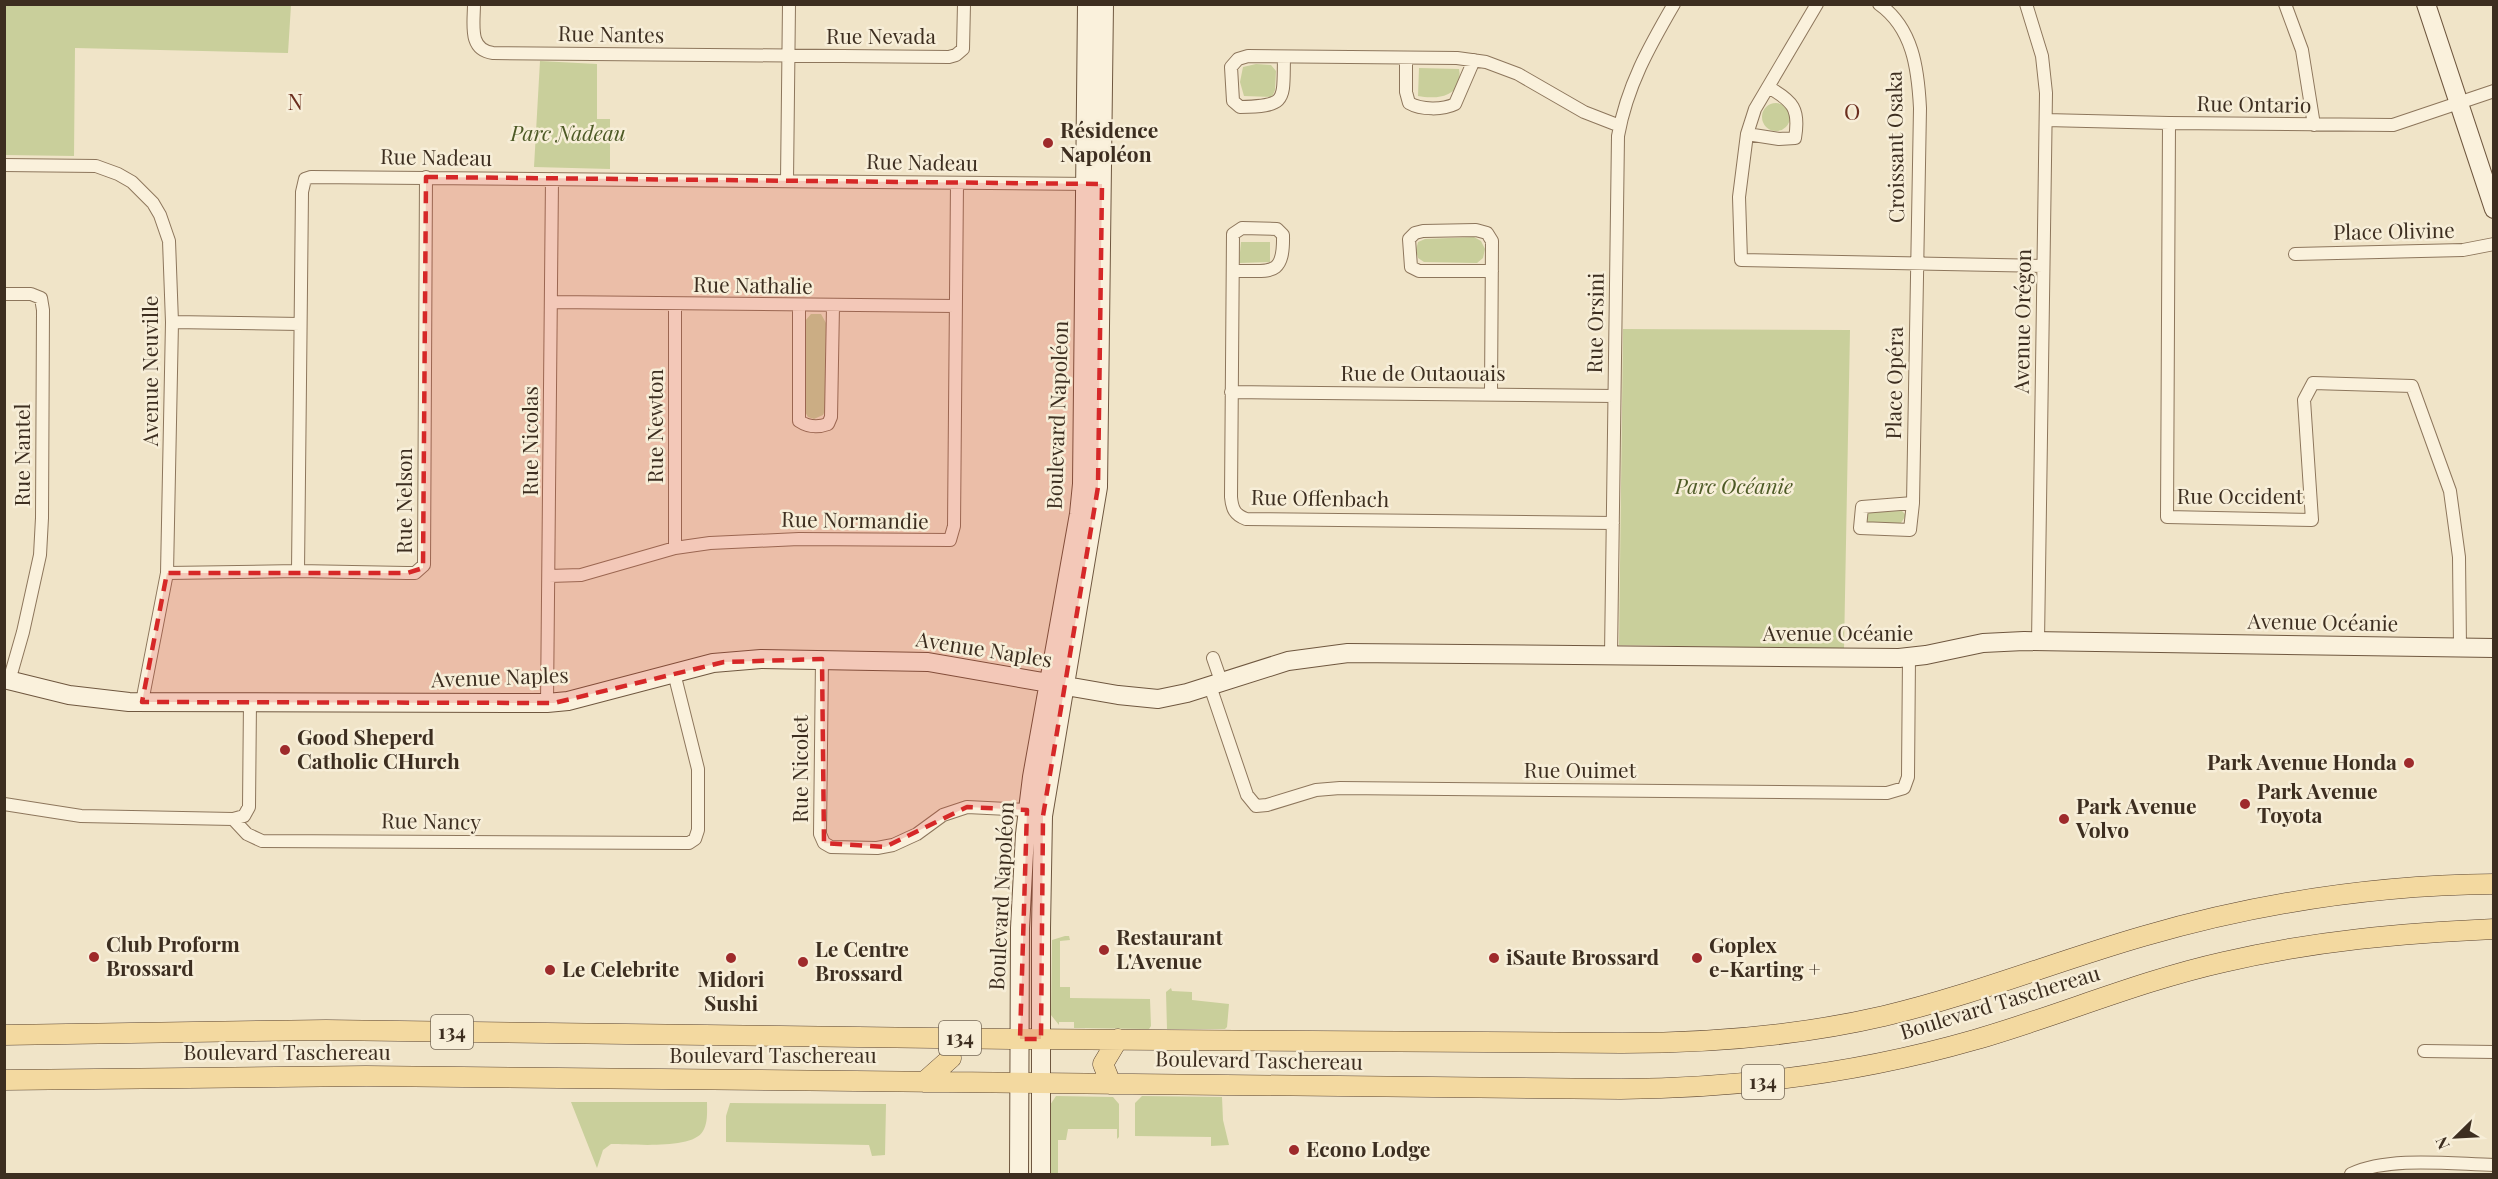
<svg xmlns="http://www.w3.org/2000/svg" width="2498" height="1179" font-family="'Playfair Display',serif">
	<rect width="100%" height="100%" fill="#f0e4c8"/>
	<!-- green -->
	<path fill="#c9cf9b" d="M4,5H291L288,53L75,48L74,156L5,155Z
		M540,61L597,64V119H610V169L534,167Z
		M1256,64L1271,65L1276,71L1275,90L1272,97L1244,96L1240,82L1243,67Z
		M1419,68L1459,69C1464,96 1438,100 1418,96Z
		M1762 117a14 14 0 1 1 28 0a14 14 0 1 1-28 0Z
		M1474,237L1481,241L1485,249L1483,258L1477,263L1424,262L1418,258L1416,250L1418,242L1425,239Z
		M1241,242H1270V262L1239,263Z
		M811,314H821L826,323L825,411L823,415L814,419L808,417L804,410L805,321Z
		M1623,329L1850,330L1844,649L1619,645Z
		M1902,511L1906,515L1901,523H1869L1865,518L1868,512Z
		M1065,936H1069L1070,940L1060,941V987H1070V998L1150,999L1151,1026L1149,1029L1074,1028V1022H1059V1025L1051,1015L1052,940Z
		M1171,988L1172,991L1192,992V1000L1229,1004L1227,1027L1225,1029H1167L1166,992Z
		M1056,1096L1113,1097L1119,1104V1137L1117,1139V1129H1068L1066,1140H1058V1174H1048L1050,1105Z
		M1142,1096L1222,1097L1223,1120L1229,1145L1211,1146V1137L1135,1136V1103Z
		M571,1102H707C707,1111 708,1123 703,1131C693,1150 631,1144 611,1144L603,1150L597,1168Z
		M730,1103L886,1104L885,1155L872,1156L869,1145L726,1142V1116Z"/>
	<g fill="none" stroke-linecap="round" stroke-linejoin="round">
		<!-- street casing -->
		<g stroke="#8d765c" stroke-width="14">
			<path id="street" d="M474,4C474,24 468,50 493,53L949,57L956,55L963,49L964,4
				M1817,4L1755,109L1747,134L1739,197L1741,260L2043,266
				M1879,4C1913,28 1918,69 1920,108L1913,503L1910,530L1860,528L1862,507L1913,503
				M2026,4L2042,56L2046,93L2038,642
				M2285,4L2302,50L2314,125
				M1284,57C1283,101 1288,106 1240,107L1233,101L1231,67L1238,59L1248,56L1457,58L1486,62L1518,74L1584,112L1620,126
				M1406,58V92L1409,103C1421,110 1443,110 1455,104L1474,60
				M2046,120L2169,123L2393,125L2494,91
				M2169,123L2167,517L2312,520L2304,400L2313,383L2412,386L2450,491L2459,557L2460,647
				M1747,134L1779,139L1795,138C1800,109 1793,101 1768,87
				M4,165L96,166L118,174L132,182L153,203L160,215L169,241L172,322L167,573L142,702
				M787,180L789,4
				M2295,254L2463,250L2494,244
				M1233,271C1269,270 1284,279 1283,235L1277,229L1242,228L1233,234L1231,497C1232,509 1235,515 1246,519L1613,523
				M4,294H31L41,298L43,310L42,518L40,555L23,632L9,681
				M551,302L955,306
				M799,306V421C808,427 817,428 828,424L831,417L833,306
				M172,322L300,324
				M1231,392L1614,396
				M1491,393L1492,241L1487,233L1476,230L1423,231L1415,233L1409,239L1411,267L1419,271H1492
				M675,548V304
				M298,571L302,192L305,179L311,177L1090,184
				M167,573L298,571L407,573H415L424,565L426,177
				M549,576L581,575L675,548L710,543L799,539L950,540L954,526L957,183
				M1611,655L1618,136C1627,86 1649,47 1674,4
				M1213,658L1221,681
				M822,659L820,834L824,843L831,847L877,848L893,845L917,834L943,815L967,807L1027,810
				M1210,686L1247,795L1256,806L1267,805L1316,790L1340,788L1887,793L1904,788L1908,777L1909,657
				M547,703L552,179
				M4,804L81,816L233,819L247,834L262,841L689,843L695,839L698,830V769L674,673
				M233,819L244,816L249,807L250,701
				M2424,1051L2494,1052
				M2351,1174C2389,1156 2451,1164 2494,1165"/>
		</g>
		<!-- secondary casing -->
		<g stroke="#6f573f" stroke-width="20">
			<path id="secondary" d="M2426,4L2494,209
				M4,679L69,695L129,702L547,703L568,701L713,663L761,659L928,662L1118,695L1158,699L1187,693L1288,661L1348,653L1899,658L1926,655L1983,643L2024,641L2494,648
				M1019,1174L1020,928L1025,834L1032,777L1079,514L1082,484L1087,4
				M1041,1174V928L1043,816L1098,487L1104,4"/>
		</g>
		<!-- primary casing -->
		<g stroke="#5b4430" stroke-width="21">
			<path id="primary" d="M4,1035L326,1030L1011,1039L1622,1043C1710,1043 1798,1036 1884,1016C1973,995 2057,961 2144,936C2258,903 2375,885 2494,884
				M4,1080L366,1076L1621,1089C1741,1088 1859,1073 1974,1040C2058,1016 2139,981 2224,962C2313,941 2403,933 2494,929
				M924,1082L951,1058L947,1037
				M1111,1084L1103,1064L1118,1039"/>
		</g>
		<!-- street -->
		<use href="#street" stroke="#faf1dc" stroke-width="12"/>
		<!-- secondary -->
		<use href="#secondary" stroke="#faf1dc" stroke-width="18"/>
		<!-- primary -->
		<use href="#primary" stroke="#f3d9a0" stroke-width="20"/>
	</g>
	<!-- marked area -->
	<path fill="#d62828" fill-opacity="0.2" stroke="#d62828" stroke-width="4.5" stroke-dasharray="12 8" stroke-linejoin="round" d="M426,177L1102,184L1098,487L1043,816L1041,1039H1020L1027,810L967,807L885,847L824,843L822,659L724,662L554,703L142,702L167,573H407L423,568Z"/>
	<!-- markers -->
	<g fill="#9e2a2b" stroke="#f7eed8" stroke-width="2">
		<circle cx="1048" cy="143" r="6"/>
		<circle cx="285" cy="750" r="6"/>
		<circle cx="2409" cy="763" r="6"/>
		<circle cx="2245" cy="804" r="6"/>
		<circle cx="2064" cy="819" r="6"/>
		<circle cx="1104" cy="950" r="6"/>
		<circle cx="94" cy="957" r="6"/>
		<circle cx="731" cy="958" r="6"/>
		<circle cx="1494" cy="958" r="6"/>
		<circle cx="1697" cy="958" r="6"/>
		<circle cx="803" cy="962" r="6"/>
		<circle cx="550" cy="970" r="6"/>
		<circle cx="1294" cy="1150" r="6"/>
	</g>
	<g text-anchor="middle" stroke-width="5" stroke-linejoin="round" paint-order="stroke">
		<!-- shield labels -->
		<g fill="#f7eed8" stroke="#756857" stroke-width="1.5">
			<rect x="431" y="1015" width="42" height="34" rx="4.5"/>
			<rect x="939" y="1021" width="42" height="34" rx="4.5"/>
			<rect x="1742" y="1065" width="42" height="34" rx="4.5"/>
		</g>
		<g font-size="20" font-weight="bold" fill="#3d2e20">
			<text x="452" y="1039">134</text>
			<text x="960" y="1045">134</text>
			<text x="1763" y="1089">134</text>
		</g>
		<!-- street labels -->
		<g font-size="21" fill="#3d2e20" stroke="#f7eed8">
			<text transform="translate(611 35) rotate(1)" y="7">Rue Nantes</text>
			<text x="881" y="44">Rue Nevada</text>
			<text transform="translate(2254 105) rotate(1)" y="7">Rue Ontario</text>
			<text transform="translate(1896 147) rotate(-91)" y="7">Croissant Osaka</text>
			<text transform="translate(436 158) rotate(1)" y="7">Rue Nadeau</text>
			<text transform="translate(922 163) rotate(1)" y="7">Rue Nadeau</text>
			<text transform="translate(2394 232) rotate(-1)" y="7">Place Olivine</text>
			<text transform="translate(753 286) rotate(1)" y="7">Rue Nathalie</text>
			<text transform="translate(2023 321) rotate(-89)" y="7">Avenue Orégon</text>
			<text transform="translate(1596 323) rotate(-89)" y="7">Rue Orsini</text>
			<text transform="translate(151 371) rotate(-90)" y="7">Avenue Neuville</text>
			<text x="1423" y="381">Rue de Outaouais</text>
			<text transform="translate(1895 383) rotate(-89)" y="7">Place Opéra</text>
			<text transform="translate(1058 415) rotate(-88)" y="7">Boulevard Napoléon</text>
			<text transform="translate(656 426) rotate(-90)" y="7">Rue Newton</text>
			<text transform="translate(531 441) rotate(-90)" y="7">Rue Nicolas</text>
			<text transform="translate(23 455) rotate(-90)" y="7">Rue Nantel</text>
			<text x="2240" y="504">Rue Occident</text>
			<text transform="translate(1320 499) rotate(1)" y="7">Rue Offenbach</text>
			<text transform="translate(405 501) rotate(-90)" y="7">Rue Nelson</text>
			<text transform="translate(855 521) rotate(1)" y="7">Rue Normandie</text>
			<text transform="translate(2323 623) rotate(1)" y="7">Avenue Océanie</text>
			<text x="1838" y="641">Avenue Océanie</text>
			<text transform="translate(984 650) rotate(9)" y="7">Avenue Naples</text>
			<text transform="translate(500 678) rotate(-2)" y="7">Avenue Naples</text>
			<text transform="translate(801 769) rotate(-90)" y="7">Rue Nicolet</text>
			<text x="1580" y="778">Rue Ouimet</text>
			<text transform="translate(431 822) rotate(1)" y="7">Rue Nancy</text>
			<text transform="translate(1002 896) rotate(-87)" y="7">Boulevard Napoléon</text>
			<text transform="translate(2000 1003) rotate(-17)" y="7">Boulevard Taschereau</text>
			<text x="287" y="1060">Boulevard Taschereau</text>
			<text x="773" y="1063">Boulevard Taschereau</text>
			<text transform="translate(1259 1061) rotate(1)" y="7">Boulevard Taschereau</text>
		</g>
		<!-- poi labels -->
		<g font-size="21" font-weight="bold" fill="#3d2e20" stroke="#f7eed8" text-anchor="start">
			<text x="1060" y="138">Résidence<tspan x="1060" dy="24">Napoléon</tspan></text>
			<text x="297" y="745">Good Sheperd<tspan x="297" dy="24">Catholic CHurch</tspan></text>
			<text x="2397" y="770" text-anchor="end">Park Avenue Honda</text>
			<text x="2257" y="799">Park Avenue<tspan x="2257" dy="24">Toyota</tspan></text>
			<text x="2076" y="814">Park Avenue<tspan x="2076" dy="24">Volvo</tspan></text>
			<text x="1116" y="945">Restaurant<tspan x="1116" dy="24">L'Avenue</tspan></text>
			<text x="106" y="952">Club Proform<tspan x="106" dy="24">Brossard</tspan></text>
			<text x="1709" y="953">Goplex<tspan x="1709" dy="24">e-Karting +</tspan></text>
			<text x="815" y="957">Le Centre<tspan x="815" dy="24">Brossard</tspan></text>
			<text x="1506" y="965">iSaute Brossard</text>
			<text x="562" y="977">Le Celebrite</text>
			<text x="731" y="987" text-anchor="middle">Midori<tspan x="731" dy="24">Sushi</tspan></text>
			<text x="1306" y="1157">Econo Lodge</text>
		</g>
		<!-- park labels -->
		<g font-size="21" font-style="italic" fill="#4d5a26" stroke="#f7eed8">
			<text x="568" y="141">Parc Nadeau</text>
			<text x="1734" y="494">Parc Océanie</text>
		</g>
		<!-- neighbourhood labels -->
		<g font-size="22" letter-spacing="1.5" fill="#6b2e1e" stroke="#f7eed8">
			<text x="296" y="110">N</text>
			<text x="1853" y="120">O</text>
		</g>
	</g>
	<!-- border -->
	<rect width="2498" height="1179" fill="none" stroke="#3d2e20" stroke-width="12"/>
	<!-- north arrow -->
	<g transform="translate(2456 1137) rotate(246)" stroke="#f7eed8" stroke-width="4.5" paint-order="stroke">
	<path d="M0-4.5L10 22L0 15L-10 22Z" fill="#3d2e20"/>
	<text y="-9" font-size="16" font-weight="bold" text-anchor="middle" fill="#3d2e20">N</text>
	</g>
</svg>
